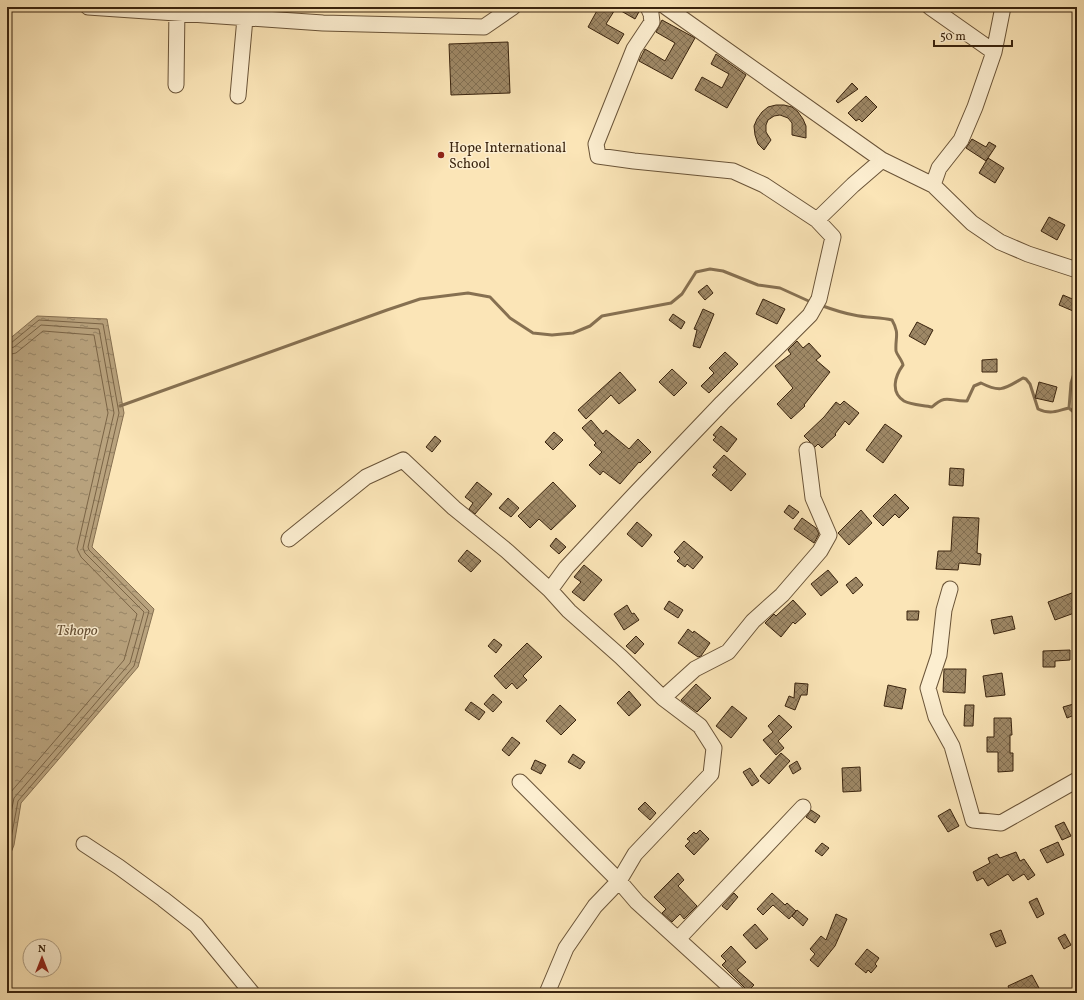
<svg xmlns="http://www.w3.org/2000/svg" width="1084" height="1000" font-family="Vollkorn,serif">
	<defs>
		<pattern id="water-ripples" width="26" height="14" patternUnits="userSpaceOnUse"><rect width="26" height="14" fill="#b9a37e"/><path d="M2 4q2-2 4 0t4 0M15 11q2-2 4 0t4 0" fill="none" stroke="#978566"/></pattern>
		<pattern id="building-cross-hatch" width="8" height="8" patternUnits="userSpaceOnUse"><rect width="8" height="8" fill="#9e8866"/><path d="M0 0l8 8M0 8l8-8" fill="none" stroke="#826f52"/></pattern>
	</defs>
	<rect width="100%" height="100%" fill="#fbe5b7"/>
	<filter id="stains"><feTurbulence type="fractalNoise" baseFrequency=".005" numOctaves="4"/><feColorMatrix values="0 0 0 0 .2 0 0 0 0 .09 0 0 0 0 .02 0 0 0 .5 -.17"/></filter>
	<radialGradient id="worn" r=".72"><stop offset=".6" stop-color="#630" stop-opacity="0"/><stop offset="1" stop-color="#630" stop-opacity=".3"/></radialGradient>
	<!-- water -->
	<path fill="url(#water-ripples)" stroke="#867051" d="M37,316L107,319L124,413L92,547L154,609L138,667L21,803L14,845L7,863V341Z"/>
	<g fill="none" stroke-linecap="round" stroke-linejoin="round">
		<!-- shore -->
		<path stroke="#7a6446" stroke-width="1" d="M7,344L11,343L39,320L103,324L119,413L88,547L89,550L149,611L134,666L18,801L10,844L7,852
			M7,349L14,347L41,325L99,329L114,413L83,548L85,553L144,612L130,663L14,798L7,833
			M7,355L16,353L43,331L94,335L108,413L77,549L81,557L137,614L124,660L10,793L7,799"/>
		<!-- stream -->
		<path stroke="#867051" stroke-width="3" d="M820,305C831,309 842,313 854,315C867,318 880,317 892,320C900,334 895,337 896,351C897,355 902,360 903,365C895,376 890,392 904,401C911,405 923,405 932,407C947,393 950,402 967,401L974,386L981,383C1001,393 1004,389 1023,378L1026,379L1030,384L1038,409C1051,415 1056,411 1069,408L1077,415
			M120,406L387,310L420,299L468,293L490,297L510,318L533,333L552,335L573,333L590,326L602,316L671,303L682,294L696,272L710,269L723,271L758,285L780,288L813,303
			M1069,408L1071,383L1077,364"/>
	</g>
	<!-- building -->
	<path fill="url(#building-cross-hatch)" stroke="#3a240e" d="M599,7H639L640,10L635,19L616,8L606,24L624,34L618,44L588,27Z
		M662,20L695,38L672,79L639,61L645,49L665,61L675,43L656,32Z
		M508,42L510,93L451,95L449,44Z
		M716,54L746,75L727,108L695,90L702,77L722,88L729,74L711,64Z
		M852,83L858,89L838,103L836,101Z
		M866,96L877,107L862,122L859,119L856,121L848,113Z
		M776,105H784L792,107L798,112L803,119L806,126V138L792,135V123L788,118L780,115L774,116L768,120L766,125V132L771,140L764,150L758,144L755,135L754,126L757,119L762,112L768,107Z
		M972,139L986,147L989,142L996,146L986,161L966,148Z
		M988,158L1004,168L995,183L979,173Z
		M1049,217L1065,225L1057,240L1041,231Z
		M707,285L713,293L705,300L698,292Z
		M1063,295L1077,301L1073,311L1059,305Z
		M763,299L785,309L777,324L756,314Z
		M703,309L714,314L700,348L693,346L697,330L694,329Z
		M673,314L685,322L681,329L669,320Z
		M917,322L933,330L925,345L909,336Z
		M797,341L803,348L809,343L821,356L816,360L830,372L804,405L805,406L791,419L777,404L793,388L775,366L791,354L788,350Z
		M725,352L738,364L709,393L701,386L714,373L709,368Z
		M997,359V372H982V360Z
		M672,369L687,383L674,396L659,382Z
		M620,372L636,390L619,404L611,395L586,419L578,410Z
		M1039,382L1057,387L1053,402L1035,398Z
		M844,401L859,413L849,425L845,421L835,434L836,435L822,448L818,444L815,447L804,436L824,417L836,402L840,405Z
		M591,420L603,434L606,430L629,449L638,439L651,452L640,463L639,462L620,484L603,471L600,475L589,465L602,452L594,445L596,443L582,428Z
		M885,424L902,436L883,463L866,450Z
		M721,426L737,439L727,452L713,440L716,437L713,435Z
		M554,432L563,440L553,450L545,442Z
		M435,436L441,441L432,452L426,447Z
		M724,455L746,474L731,491L712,475L717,470L713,467Z
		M950,468L964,469L963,486L949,485Z
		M477,482L492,494L475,514L469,509L473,503L465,497Z
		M553,482L576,506L551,530L539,519L530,528L518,516Z
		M895,494L909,508L899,518L895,514L883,526L873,516Z
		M508,498L519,508L511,517L499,508Z
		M789,505L799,512L793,519L784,512Z
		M861,510L872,523L849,545L838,533Z
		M953,517L979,518L977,553L981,554L980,565L959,563L958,570L936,569L938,551H951Z
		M802,518L816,528L819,534L814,543L794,529Z
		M637,522L652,535L642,547L627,534Z
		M556,538L566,547L559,554L550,546Z
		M684,541L703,557L693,569L687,564L685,567L677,561L680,558L674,552Z
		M467,550L481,561L471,572L458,561Z
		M584,565L602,580L584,601L572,592L581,582L574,577Z
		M828,570L838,582L821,596L811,584Z
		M856,577L863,585L853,594L846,585Z
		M1077,591V612L1055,620L1048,602Z
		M793,600L806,614L795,624L793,622L781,637L765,623L774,614L776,616Z
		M669,601L683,610L678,618L664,609Z
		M627,605L632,614L634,613L639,620L624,630L614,614Z
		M907,611H919L918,620H907Z
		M1012,616L1015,629L994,634L991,620Z
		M688,629L693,633L694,631L710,643L701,656L698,657L678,643Z
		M636,636L644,644L635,654L626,646Z
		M494,639L502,645L496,653L488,646Z
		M527,643L542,657L523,676L527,680L517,689L512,683L506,689L494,676Z
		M1070,650V660L1055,661V667H1043V651Z
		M944,669H966L965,693L943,692Z
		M1002,673L1005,695L986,697L983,676Z
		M795,683L808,684L807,695H801L795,710L785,706L789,696L794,698Z
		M696,684L711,698L697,712L681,700Z
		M888,685L906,689L902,709L884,706Z
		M629,691L641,705L629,716L617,703Z
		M493,694L502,702L493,712L484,704Z
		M471,702L485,712L479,720L465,710Z
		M1077,703V714L1067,718L1063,707Z
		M560,705L576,720L561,735L546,721Z
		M965,705H974L973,726H964Z
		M732,706L747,718L731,738L716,726Z
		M779,715L792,727L778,741L784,748L776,755L763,740L773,732L768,726Z
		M994,718H1011L1012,735H1010V753H1013V771L998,772V752H987V737H994Z
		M512,737L520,743L509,756L502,750Z
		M781,753L790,761L769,784L760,776Z
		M573,754L585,762L580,769L568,762Z
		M535,760L546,765L541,774L531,769Z
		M797,761L801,769L793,774L789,766Z
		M860,767L861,791L843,792L842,768Z
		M750,768L759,781L752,786L743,772Z
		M645,802L656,813L650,820L638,809Z
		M950,809L959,826L948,832L938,816Z
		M811,810L820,816L815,823L806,817Z
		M1064,822L1071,836L1062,840L1055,826Z
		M700,830L709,839L694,855L685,846L690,841L687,839L694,832L696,834Z
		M1058,842L1064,855L1047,863L1040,850Z
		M822,843L829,848L822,856L815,851Z
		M1016,852L1020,861L1024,859L1035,875L1028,880L1024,874L1013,881L1008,874L988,886L983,878L977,881L973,872L990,863L988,858L997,854L1000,858Z
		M678,873L684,880L678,886L697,906L684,919L680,914L672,922L662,913L666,909L654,897Z
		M734,893L738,897L727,910L722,906Z
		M772,893L785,905L787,903L796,911L789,919L773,905L763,915L757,909Z
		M1037,898L1044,914L1037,918L1029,902Z
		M797,910L808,919L803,926L792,916Z
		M836,914L847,919L835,946L818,967L810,960L815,954L810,949L821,936L826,940Z
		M755,924L768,939L756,949L743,935Z
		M1001,930L1006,943L996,947L990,934Z
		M1065,934L1071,945L1064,949L1058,938Z
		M731,946L746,962L737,970L754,985L748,991L722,965L726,961L721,956Z
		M867,949L879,958L875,964L877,966L871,973L868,970L866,973L855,964Z
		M1032,975L1039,988L1027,993H1011L1008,986Z"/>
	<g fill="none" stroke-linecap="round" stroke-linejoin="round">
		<!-- minor casing -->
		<g stroke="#6a5438" stroke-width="17">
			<path id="minor" d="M88,7L323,23L484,27L513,7
				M648,7L651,14L652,22L634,49L596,144L598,156L634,161L733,171L764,185L817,220
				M666,7L882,160
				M930,7L994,52
				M176,85L177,7
				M238,96L246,7
				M933,185L939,168L961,140L975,107L994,52L1003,7
				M289,539L366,477L403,460L454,508L507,551L550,590L569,611L621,657L663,698L700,726L714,748L711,774L635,854L619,881L637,902L737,993
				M950,589L944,610L939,655L928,688L936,717L952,746L973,820L1001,823L1077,780
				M550,590L566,568L634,495L722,403L810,315L819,299L833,237L817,220L853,185L882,160L933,185L972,223L1000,242L1028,254L1077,270
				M663,698L695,669L728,652L753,621L782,595L820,551L829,535L813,498L807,450
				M520,782L619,881L595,906L566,948L547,993
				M84,844L119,867L163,899L196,925L252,993
				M678,939L803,807"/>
		</g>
		<!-- minor -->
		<use href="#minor" stroke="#fceed0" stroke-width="15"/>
	</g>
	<!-- markers -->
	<circle fill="#8f2418" stroke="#fceed0" stroke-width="1.5" cx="441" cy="155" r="4"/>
	<g text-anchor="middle" stroke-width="3" stroke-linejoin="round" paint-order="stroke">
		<!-- poi labels -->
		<g font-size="14" fill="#3a240e" stroke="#fceed0" text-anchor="start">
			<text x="449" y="152">Hope International<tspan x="449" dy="16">School</tspan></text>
		</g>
		<!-- water labels -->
		<g font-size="15" font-style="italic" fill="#665035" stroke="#fceed0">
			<text x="77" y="635">Tshopo</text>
		</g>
	</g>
	<!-- margin -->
	<rect width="1084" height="1000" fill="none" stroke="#fbe5b7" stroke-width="24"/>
	<rect x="8" y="8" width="1068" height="984" fill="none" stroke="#3a240e" stroke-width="2"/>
	<rect x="12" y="12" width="1060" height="976" fill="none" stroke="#3a240e"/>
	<!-- north arrow -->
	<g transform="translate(42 958)"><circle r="19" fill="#fceed0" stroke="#ae9d82"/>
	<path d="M0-3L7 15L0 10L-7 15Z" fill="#8f2418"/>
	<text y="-6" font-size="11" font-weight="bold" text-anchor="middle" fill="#3a240e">N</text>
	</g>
	<!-- scale -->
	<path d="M934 40v6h78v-6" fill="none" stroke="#3a240e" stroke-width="2"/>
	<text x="940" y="40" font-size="12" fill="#3a240e" stroke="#fceed0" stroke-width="3" paint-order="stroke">50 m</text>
	<rect width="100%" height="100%" filter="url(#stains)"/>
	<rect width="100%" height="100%" fill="url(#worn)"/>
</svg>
